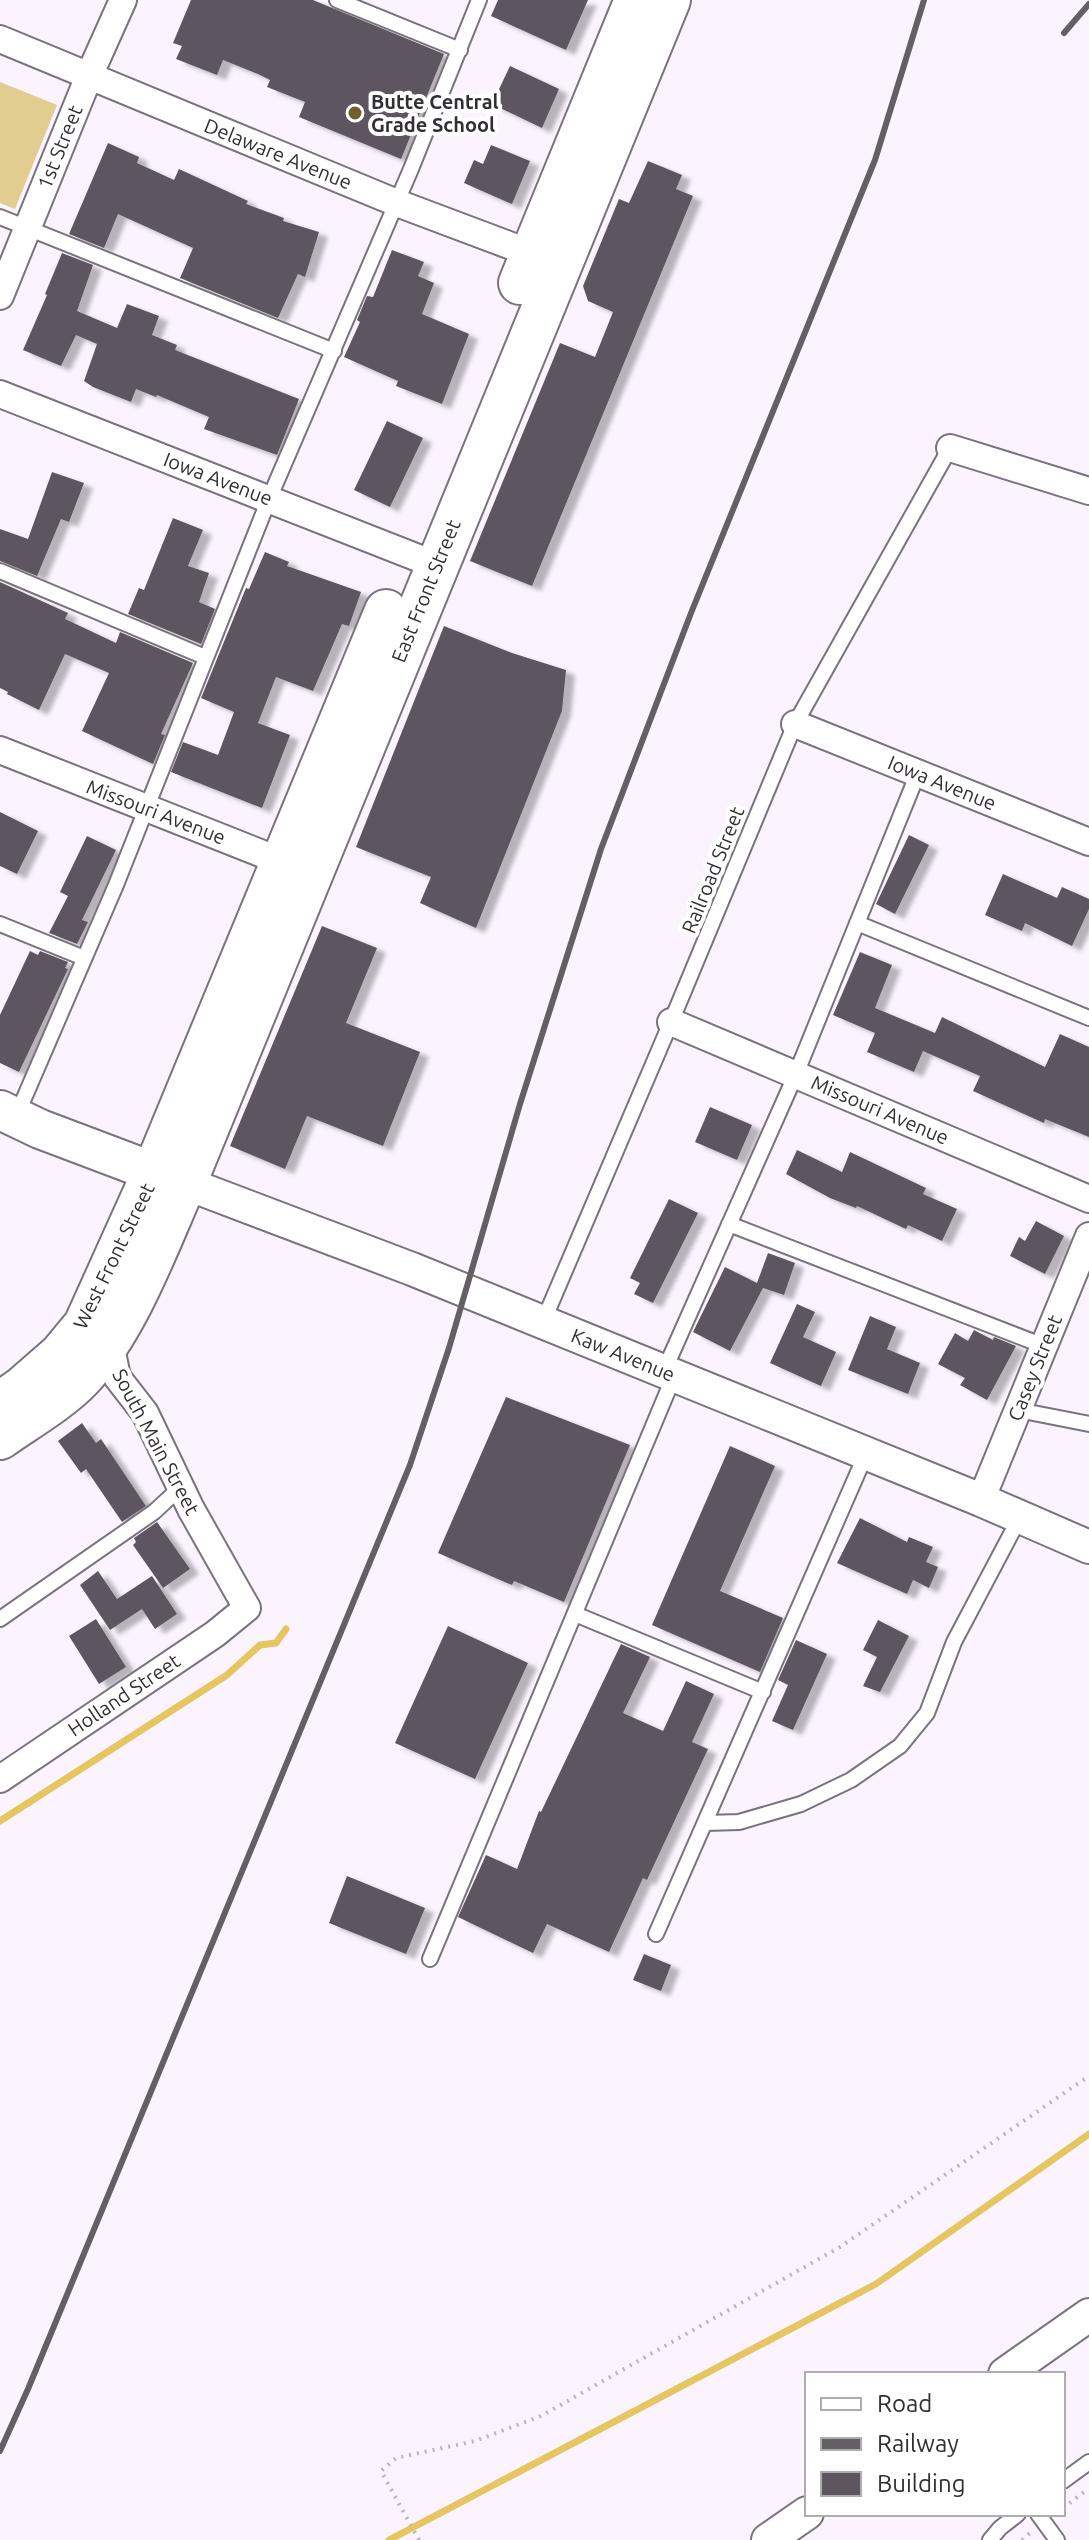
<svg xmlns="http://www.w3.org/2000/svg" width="1089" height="2540" font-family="Ubuntu,sans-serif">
	<defs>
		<filter id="shadow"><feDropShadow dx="9" dy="5" stdDeviation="2" flood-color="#0004"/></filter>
	</defs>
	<rect width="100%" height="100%" fill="#fbf4ff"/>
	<!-- green -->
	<path fill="#e1cd8f" d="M0,82L57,105L15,209L0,203Z"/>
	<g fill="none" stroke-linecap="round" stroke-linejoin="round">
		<!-- stream -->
		<path stroke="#e5c661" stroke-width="7" d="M0,1821L227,1675L260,1645L276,1643L286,1629
			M389,2540L876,2284L1089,2134"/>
	</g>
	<!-- building -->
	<path fill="#5d5661" filter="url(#shadow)" d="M191,0H313L444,54L401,159L299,117L305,102L267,87L270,80L258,74L223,60L217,75L176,59L182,46L173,43Z
		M498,0H588L566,50L491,16Z
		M510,66L559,89L542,128L492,104Z
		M108,143L139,157L137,163L174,180L179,169L248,201L246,204L284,218L283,221L319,232L305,277L298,274L278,318L180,278L193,248L118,214L104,248L69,234Z
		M491,145L530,161L512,204L464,183L474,160L483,164Z
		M648,161L682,175L676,189L693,196L532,586L470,561L560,343L595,357L613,312L588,301L583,286L619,199L629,203Z
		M392,250L424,262L418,276L434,283L422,314L469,334L442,404L396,386L398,381L344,357L360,322L357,320L367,296L373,297Z
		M62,253L93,265L77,311L117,328L127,304L159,316L152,335L177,345L175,350L299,399L277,455L204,429L209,417L157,395L156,397L136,389L131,402L93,387L84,381L97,344L76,335L61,366L23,350L47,295L45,294Z
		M387,421L423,438L390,507L354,490Z
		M52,472L84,483L69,522L61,519L37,576L0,561V529L28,539Z
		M173,518L203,530L188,566L209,573L199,602L215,609L201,644L128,614L139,588L144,590Z
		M265,552L289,562L287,566L361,592L349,626L342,624L313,691L276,677L258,723L290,735L262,808L171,772L183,742L218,755L234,712L201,698L246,588L249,589Z
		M0,582L68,613L65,619L116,643L120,632L193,663L161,734L165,735L153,764L82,731L109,673L65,654L39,710L7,694L8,692L0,688Z
		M444,626L512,653L566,670L562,711L476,928L420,903L431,877L356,847Z
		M0,812L38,831L17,874L0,866Z
		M909,835L929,845L895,914L876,904Z
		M87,836L116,850L82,920L88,922L77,944L49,933L68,896L60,892Z
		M1003,874L1057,898L1062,887L1089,899V909L1072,946L1025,923L1022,931L985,915Z
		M322,926L377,948L346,1023L420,1052L383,1146L307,1116L285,1169L230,1146Z
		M30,951L38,955L40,951L68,962L65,968L68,969L19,1072L0,1063V1015Z
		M860,952L892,965L875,1008L935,1033L942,1017L1045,1067L1060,1034L1089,1047V1137L1045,1119L1044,1123L973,1091L980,1076L923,1051L914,1072L867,1052L875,1033L833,1015Z
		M710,1107L752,1125L737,1160L695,1142Z
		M797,1150L842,1172L850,1152L926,1188L923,1194L957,1209L942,1241L908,1225L906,1229L857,1206L856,1208L830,1198L786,1174Z
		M669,1199L698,1213L653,1303L634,1294L640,1283L630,1278Z
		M1036,1221L1064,1236L1045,1274L1010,1256L1019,1237L1025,1241Z
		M768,1253L795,1263L784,1295L763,1288L730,1351L693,1332L725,1267L757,1283Z
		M797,1304L815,1312L803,1337L836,1352L821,1386L770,1363Z
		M870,1316L896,1327L887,1349L920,1363L908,1394L848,1370Z
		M974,1330L993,1340L994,1337L1016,1346L987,1400L960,1385L965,1378L938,1364L955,1333L968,1341Z
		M506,1397L630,1445L564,1602L514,1581L512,1585L438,1553Z
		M82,1423L96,1443L101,1439L146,1506L122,1522L86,1469L81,1473L58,1441Z
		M730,1446L775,1466L720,1591L783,1618L760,1672L652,1625Z
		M860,1518L907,1542L909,1537L933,1547L926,1562L938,1567L929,1588L913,1580L907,1594L837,1563Z
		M157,1522L190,1569L163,1588L133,1545L136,1542L134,1538Z
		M98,1571L117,1599L152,1576L177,1614L155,1629L142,1609L110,1630L80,1585Z
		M96,1619L126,1667L99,1684L69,1636Z
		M878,1620L909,1636L880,1692L863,1686L877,1657L863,1650Z
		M448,1626L528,1663L475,1779L395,1743Z
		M796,1640L827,1654L793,1730L772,1721L788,1685L778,1680Z
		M621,1644L650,1657L623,1713L663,1731L686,1681L714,1694L692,1742L708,1749L647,1880L643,1878L609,1952L547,1924L533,1953L458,1917L486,1855L517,1869L539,1811L541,1812Z
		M347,1876L425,1908L406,1954L329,1923Z
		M644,1954L671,1965L661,1991L633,1980Z"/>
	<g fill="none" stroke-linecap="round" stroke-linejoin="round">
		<!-- service casing -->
		<g stroke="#7a727e" stroke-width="18">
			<path id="service" d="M337,0L460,50
				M0,217L334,351
				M0,571L205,657
				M857,923L1089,1018
				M0,924L84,958
				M16,1117L116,885L269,499L411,169L479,0
				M729,1224L1044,1346
				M543,1322L671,1022L795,724L950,448
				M664,1371L796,1074L918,773
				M1018,1410L1089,1424
				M575,1614L763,1692
				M0,1619L154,1512L181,1487
				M706,1823L739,1822L801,1804L851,1780L900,1746L927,1713L954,1642L1020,1517
				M656,1934L866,1454
				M430,1959L674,1376
				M1063,2481L1089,2462
				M1038,2514L1057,2540
				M990,2540L1000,2528L1018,2514"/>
		</g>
		<!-- minor casing -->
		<g stroke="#7a727e" stroke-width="30">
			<path id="minor" d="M0,39L397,203L546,259
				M0,296L89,76L123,0
				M0,394L436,565
				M950,448L1089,491
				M795,724L1089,842
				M0,750L293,866
				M671,1022L1089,1199
				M981,1500L1089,1236
				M0,1779L215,1634L247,1608L191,1509L145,1413L117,1377L110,1342L104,1338"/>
		</g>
		<!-- tertiary casing -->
		<g stroke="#7a727e" stroke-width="36">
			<path id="tertiary" d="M185,1183L412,1269L981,1500L1089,1547
				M1005,2374L1089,2315
				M768,2540L807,2513"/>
		</g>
		<!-- secondary casing -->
		<g stroke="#7a727e" stroke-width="42">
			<path id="secondary" d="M0,1110L40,1129L183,1183"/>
		</g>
		<!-- primary casing -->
		<g stroke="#7a727e" stroke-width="46">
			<path id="primary" d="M520,283L636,0
				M0,1404L22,1388L61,1354L85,1325L154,1172L386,611
				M0,1438C24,1421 60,1400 80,1379C127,1330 157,1246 185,1183L669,0"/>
		</g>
		<!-- path -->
		<path stroke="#b8b3bc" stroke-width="4" stroke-dasharray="2 6" stroke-linecap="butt" d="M1063,2508L1084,2492
			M419,2540L381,2471L396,2458L475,2441L541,2416L840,2247L1089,2076
			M1022,2540L1031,2532"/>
		<!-- service -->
		<use href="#service" stroke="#fff" stroke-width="14"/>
		<!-- minor -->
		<use href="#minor" stroke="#fff" stroke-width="26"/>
		<!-- tertiary -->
		<use href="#tertiary" stroke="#fff" stroke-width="32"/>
		<!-- secondary -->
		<use href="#secondary" stroke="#fff" stroke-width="38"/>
		<!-- primary -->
		<use href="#primary" stroke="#fff" stroke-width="42"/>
		<!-- rail -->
		<path stroke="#635f65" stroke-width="6" d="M1064,33L1089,4
			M0,2451L28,2389L410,1465L449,1348L520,1104L601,849L691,613L875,160L924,0"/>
	</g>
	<!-- markers -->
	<circle fill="#6e5f2c" stroke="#fff" stroke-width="3" cx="355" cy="113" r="8"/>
	<g text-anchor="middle" stroke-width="8" stroke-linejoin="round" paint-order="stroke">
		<!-- poi labels -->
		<g font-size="20" font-weight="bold" fill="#322f34" stroke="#fff" text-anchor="start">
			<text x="371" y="109">Butte Central<tspan x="371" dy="23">Grade School</tspan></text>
		</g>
		<!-- street labels -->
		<g font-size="20" fill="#322f34" stroke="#fff">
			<text transform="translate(60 147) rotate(-68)" y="7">1st Street</text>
			<text transform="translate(278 154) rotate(22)" y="7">Delaware Avenue</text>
			<text transform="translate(218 479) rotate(21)" y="7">Iowa Avenue</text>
			<text transform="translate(426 591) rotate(-68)" y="7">East Front Street</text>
			<text transform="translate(942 783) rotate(22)" y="7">Iowa Avenue</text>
			<text transform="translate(156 812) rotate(21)" y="7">Missouri Avenue</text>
			<text transform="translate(713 870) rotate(-68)" y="7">Railroad Street</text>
			<text transform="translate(880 1110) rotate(23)" y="7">Missouri Avenue</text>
			<text transform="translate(114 1256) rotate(-64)" y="7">West Front Street</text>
			<text transform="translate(623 1355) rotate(22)" y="7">Kaw Avenue</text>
			<text transform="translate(1035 1368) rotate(-68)" y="7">Casey Street</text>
			<text transform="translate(156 1442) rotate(62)" y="7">South Main Street</text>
			<text transform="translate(124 1695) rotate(-34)" y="7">Holland Street</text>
		</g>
	</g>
	<!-- legend -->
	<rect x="805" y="2372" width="260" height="144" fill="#ffffff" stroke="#adacae" stroke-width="2"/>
	<rect x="821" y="2398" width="40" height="12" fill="#ffffff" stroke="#adacae" stroke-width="2"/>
	<text x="877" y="2412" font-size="24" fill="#322f34">Road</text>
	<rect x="821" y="2438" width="40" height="12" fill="#635f65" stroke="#adacae" stroke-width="2"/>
	<text x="877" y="2452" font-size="24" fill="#322f34">Railway</text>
	<rect x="821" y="2472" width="40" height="24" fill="#5d5661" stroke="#adacae" stroke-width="2"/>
	<text x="877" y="2492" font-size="24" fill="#322f34">Building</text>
</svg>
